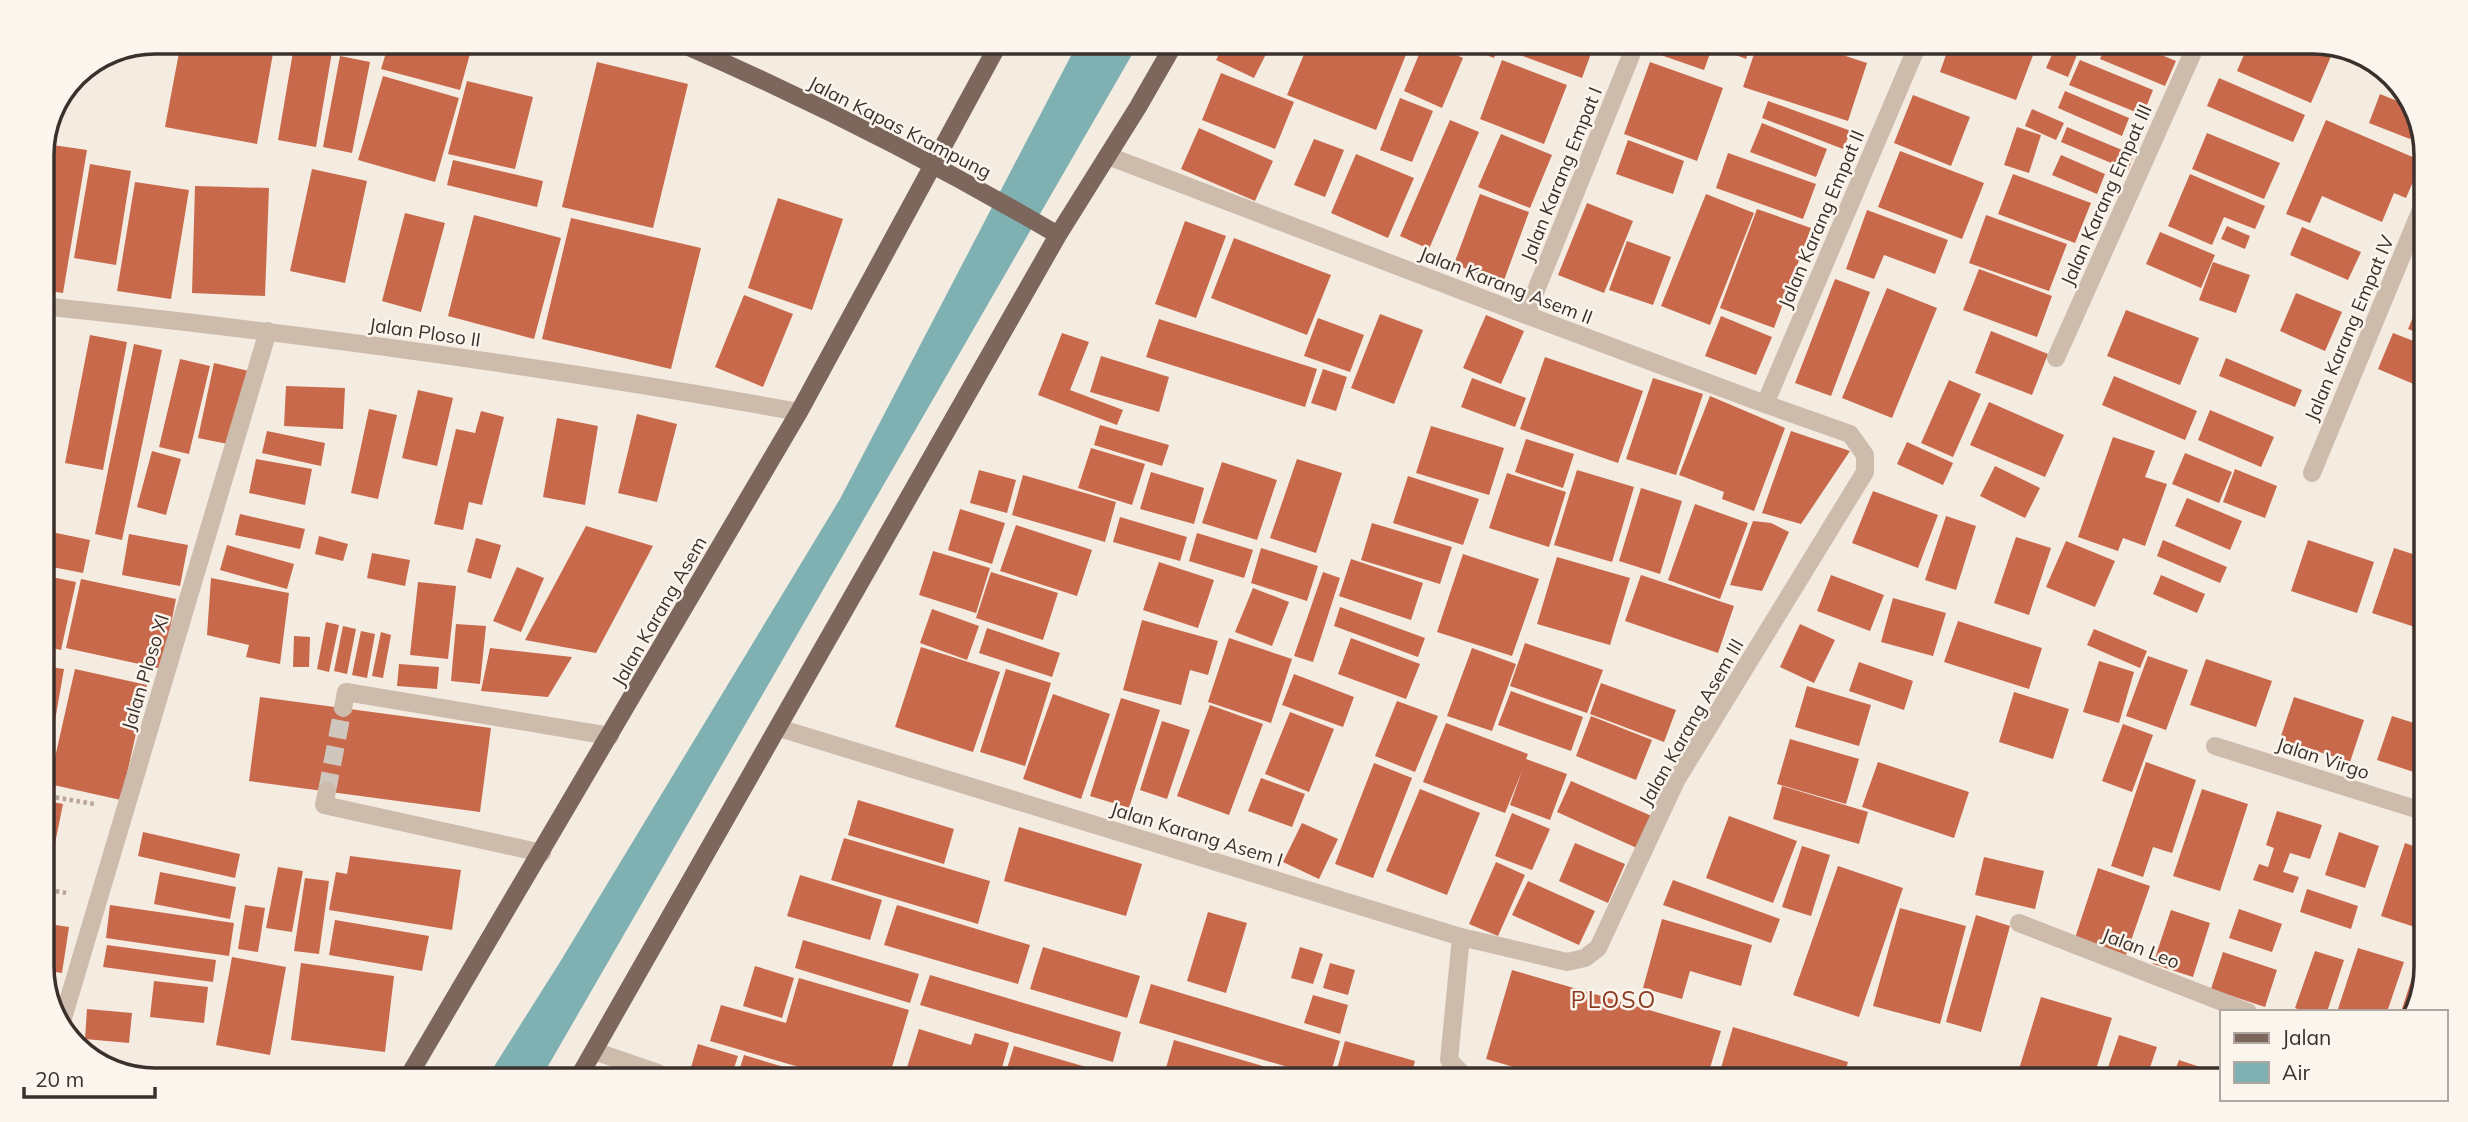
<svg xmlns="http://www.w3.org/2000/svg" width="2468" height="1122" font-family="Mulish,sans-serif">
	<rect width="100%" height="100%" fill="#f4ebe1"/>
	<!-- water -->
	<path fill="#7fb0b2" d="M1076,46H1137L544,1073H490L560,962L840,499Z"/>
	<!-- building -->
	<path fill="#c8694b" d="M181,42H275L257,144L165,127Z
		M389,43H473L460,90L381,69Z
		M914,45H936L932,54Z
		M294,46L332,52L316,147L278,140Z
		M1223,46H1270L1254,78L1216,60Z
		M1307,47H1409L1376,130L1287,95Z
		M1422,47H1438L1463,58L1442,108L1404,91Z
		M1465,47H1498L1494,58Z
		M1513,47L1563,48H1593L1582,78L1512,52Z
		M1654,48H1712L1704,70L1652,52Z
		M1718,48H1750L1746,59Z
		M1756,48L1824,49L1867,63L1848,121L1743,87Z
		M1948,49H2023L2035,50L2016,100L1940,72Z
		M2054,50H2079L2068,77L2046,68Z
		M2104,50H2149L2176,61L2165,86L2100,59Z
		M2246,50L2324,51L2332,54L2311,103L2237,71Z
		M340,56L370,62L352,153L323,147Z
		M1502,60L1567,85L1544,144L1480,119Z
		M2080,60L2153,90L2143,115L2069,85Z
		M597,62L688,84L653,228L562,207Z
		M1650,62L1723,88L1697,161L1624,134Z
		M1221,73L1294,102L1275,149L1202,120Z
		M383,76L459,98L435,182L358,160Z
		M2219,78L2305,115L2293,142L2207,106Z
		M467,81L533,97L515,169L448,154Z
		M2065,91L2129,118L2122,136L2058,108Z
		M2380,94L2412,107L2417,123L2410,139L2369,123Z
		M1913,95L1970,117L1951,166L1894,143Z
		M1400,98L1433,111L1412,162L1380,150Z
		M1768,101L1851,131L1843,149L1762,118Z
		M2032,109L2064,123L2056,140L2025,126Z
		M1450,120L1479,132L1429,249L1400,236Z
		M2326,120L2422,161L2406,198L2394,193L2382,222L2322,196L2310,223L2286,214Z
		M1762,123L1827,149L1816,177L1750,152Z
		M2017,127L2041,135L2029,173L2004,165Z
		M2067,127L2134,155L2128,170L2061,142Z
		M1199,128L1273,161L1255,201L1181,169Z
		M2207,133L2280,163L2264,199L2192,169Z
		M1501,134L1552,155L1530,208L1478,187Z
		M1314,139L1344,150L1325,197L1294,185Z
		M1628,140L1684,161L1673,194L1616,174Z
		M46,144L87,150L63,293L42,290V169Z
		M1900,151L1984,183L1962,239L1878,207Z
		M1728,153L1816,184L1803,219L1716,188Z
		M1356,154L1414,178L1388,238L1331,213Z
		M2061,155L2105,174L2097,194L2052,175Z
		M453,160L543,181L537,207L447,185Z
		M90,164L131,171L116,265L74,258Z
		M312,169L367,181L345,283L290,271Z
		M2013,174L2091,203L2075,243L1998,214Z
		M2190,174L2265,206L2255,229L2224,217L2212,245L2168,226Z
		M135,182L189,190L171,299L117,291Z
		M195,186L269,188L265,296L192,293Z
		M1480,194L1529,212L1503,283L1454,264Z
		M1706,194L1754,213L1710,325L1661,306Z
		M778,198L843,219L812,310L748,288Z
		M1587,203L1633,221L1604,293L1558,275Z
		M1757,209L1811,228L1774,328L1720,308Z
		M1867,210L1948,240L1935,274L1884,255L1874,279L1846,269Z
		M405,213L445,223L421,312L382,301Z
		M474,215L561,238L534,339L448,316Z
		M1986,215L2067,244L2049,291L1969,263Z
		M571,218L701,248L671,369L542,339Z
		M1185,221L1226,236L1196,318L1155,304Z
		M2227,226L2250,236L2245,249L2221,239Z
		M2302,227L2361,252L2348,280L2290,255Z
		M2160,232L2215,255L2201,288L2146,264Z
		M1234,238L1331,275L1307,335L1211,298Z
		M1627,241L1671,257L1653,305L1609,290Z
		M2213,262L2250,275L2236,313L2199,300Z
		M1979,269L2052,296L2037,337L1963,310Z
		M1835,279L1870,292L1831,396L1795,383Z
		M1887,288L1937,308L1892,418L1842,398Z
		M2296,293L2342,312L2325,351L2280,331Z
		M744,295L793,314L763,387L715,367Z
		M2422,296L2424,297V335L2408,329Z
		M2126,310L2199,338L2180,385L2107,356Z
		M1380,314L1423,330L1394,404L1351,388Z
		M1486,315L1524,331L1501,384L1463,368Z
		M1721,316L1772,337L1756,375L1705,356Z
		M1318,318L1364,335L1350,372L1304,356Z
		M1159,319L1317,369L1305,407L1146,357Z
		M1991,331L2048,354L2032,395L1975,373Z
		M1062,333L1089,342L1070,390L1123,410L1117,425L1038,395Z
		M2393,333L2424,345L2423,388L2378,369Z
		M90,335L127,342L103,470L65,463Z
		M134,344L162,350L122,540L95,534Z
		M1101,356L1169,377L1159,412L1090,392Z
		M1545,357L1643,391L1618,463L1520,429Z
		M2226,358L2302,390L2295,407L2219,376Z
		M180,359L210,366L189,454L159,447Z
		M214,363L249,371L233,445L198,438Z
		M1323,369L1347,377L1336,411L1311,403Z
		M2114,376L2197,411L2185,440L2102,405Z
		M1472,378L1526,398L1515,427L1461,407Z
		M1653,378L1703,394L1676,475L1626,459Z
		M1949,380L1981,394L1953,457L1921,443Z
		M286,386L345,388L343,429L284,426Z
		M418,390L453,398L437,466L402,458Z
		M1710,396L1785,428L1754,511L1722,499L1724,492L1679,475Z
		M1989,402L2064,435L2045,477L1970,445Z
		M369,409L397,415L378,499L351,493Z
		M2210,410L2274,437L2261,467L2198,440Z
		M481,411L504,417L482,505L469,502L463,530L434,524L456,429L475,433Z
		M637,414L677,424L657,502L618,493Z
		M557,418L598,426L585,505L543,497Z
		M1100,425L1169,445L1162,466L1094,445Z
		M1431,426L1504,448L1489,495L1416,473Z
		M267,431L325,443L321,466L262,453Z
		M1791,431L1850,451L1801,524L1762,513Z
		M2113,437L2155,451L2145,477L2167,484L2145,546L2123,538L2118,551L2078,537Z
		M1526,439L1574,454L1563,488L1515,472Z
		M1907,442L1953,463L1943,485L1897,464Z
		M1091,448L1145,464L1132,505L1078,488Z
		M152,451L181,459L166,515L137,507Z
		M2185,453L2232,472L2219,503L2172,484Z
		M256,459L312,469L305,505L249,493Z
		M1297,459L1342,473L1316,553L1270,538Z
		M1222,462L1277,480L1257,540L1202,523Z
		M1995,466L2040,488L2025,518L1980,496Z
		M2235,469L2277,486L2265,518L2223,502Z
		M979,470L1016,480L1007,513L970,503Z
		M1577,470L1634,487L1612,562L1554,545Z
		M1151,472L1204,488L1194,524L1140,509Z
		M1507,473L1566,492L1549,547L1489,528Z
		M1023,475L1116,502L1105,542L1012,515Z
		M1408,476L1479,499L1463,545L1393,523Z
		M1641,488L1682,501L1660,574L1619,561Z
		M1873,491L1938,515L1918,568L1852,543Z
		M2187,498L2242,521L2230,550L2175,526Z
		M1695,504L1748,523L1720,599L1668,580Z
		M960,509L1005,523L992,564L948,550Z
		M240,514L305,529L300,549L235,535Z
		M1946,516L1976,526L1956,590L1925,580Z
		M1120,517L1187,537L1180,561L1113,542Z
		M1753,521L1771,523L1789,532L1762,591L1730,585Z
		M1372,523L1452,547L1440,584L1361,560Z
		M1016,525L1092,550L1077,596L1000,571Z
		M586,526L653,546L596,653L525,640Z
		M42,530L90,540L83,573L42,565Z
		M1197,533L1253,550L1244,578L1189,561Z
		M129,534L188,545L180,586L122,575Z
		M319,536L348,544L343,561L315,554Z
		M2016,537L2051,548L2029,615L1994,603Z
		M476,538L501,545L491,579L467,572Z
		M2163,540L2227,567L2220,583L2157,556Z
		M2308,540L2374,562L2357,613L2291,591Z
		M2066,541L2115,561L2095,607L2046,587Z
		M227,545L294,564L287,589L220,570Z
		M1261,548L1318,566L1307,601L1251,583Z
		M2394,548L2422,557L2421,629L2372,613Z
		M933,551L990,568L976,613L919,595Z
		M372,553L410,560L405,586L367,578Z
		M1463,554L1539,579L1512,656L1437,632Z
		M1557,557L1630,578L1610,645L1537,624Z
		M1351,559L1423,583L1411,620L1339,596Z
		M1159,562L1214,580L1198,628L1143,610Z
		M517,567L544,578L521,632L493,621Z
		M991,572L1058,593L1043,640L976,618Z
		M1323,572L1340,578L1313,662L1294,656Z
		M42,575L76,582L61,650L42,646Z
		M1641,575L1734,606L1718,653L1625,621Z
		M1831,575L1884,595L1870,631L1817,611Z
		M2161,575L2205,594L2197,613L2153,594Z
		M211,578L289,593L280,664L246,657L249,645L207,635Z
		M81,579L176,599L162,669L66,648Z
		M418,582L456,586L448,659L410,655Z
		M1253,588L1289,602L1272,646L1235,632Z
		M1893,598L1946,613L1933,656L1881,642Z
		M1340,607L1425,638L1418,657L1334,626Z
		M932,609L979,626L967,660L920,643Z
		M1142,620L1218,641L1208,675L1190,670L1181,705L1123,690Z
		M1958,621L2042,648L2029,689L1944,662Z
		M326,622L339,625L329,672L317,669Z
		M456,624L486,626L480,684L451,681Z
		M1800,624L1835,640L1814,683L1780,667Z
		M343,626L356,629L347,674L334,671Z
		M987,628L1060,653L1052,677L979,653Z
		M2094,629L2147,651L2140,668L2087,645Z
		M361,631L375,634L367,678L352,675Z
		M381,632L391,635L383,678L372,676Z
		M294,636L310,637L309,667H293Z
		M1229,638L1292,659L1271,723L1208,702Z
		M1351,638L1420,664L1406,699L1338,674Z
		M1525,643L1603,670L1587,713L1510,686Z
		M921,647L1000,672L973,752L895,727Z
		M490,648L572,657L548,697L481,691Z
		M1472,648L1516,664L1492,731L1447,716Z
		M2148,656L2188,670L2166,730L2126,716Z
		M2206,659L2272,681L2256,727L2190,705Z
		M2099,661L2134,672L2119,723L2083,712Z
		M1859,662L1913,681L1904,710L1849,691Z
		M399,664L439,667L437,689L397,686Z
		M42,666L64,669L49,755L42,754Z
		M75,669L147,685L121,800L49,784Z
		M1006,669L1051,683L1025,766L980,752Z
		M1294,674L1354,697L1343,727L1282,705Z
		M1601,683L1676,710L1664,742L1590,714Z
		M1807,686L1871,705L1859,746L1795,727Z
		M1511,691L1583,717L1571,751L1498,725Z
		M2014,692L2069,709L2053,759L1999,742Z
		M1053,694L1110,714L1081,799L1023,779Z
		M260,697L491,728L480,812L249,781Z
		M2294,697L2364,720L2350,762L2280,739Z
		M1121,698L1160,710L1129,808L1090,796Z
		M1397,701L1438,716L1415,772L1375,756Z
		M1210,705L1263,724L1229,815L1177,796Z
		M1290,712L1334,729L1309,792L1265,774Z
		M1591,716L1652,740L1636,780L1576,756Z
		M2392,716L2420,725V774L2377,760Z
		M1162,721L1190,730L1167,799L1140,790Z
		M1446,723L1528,754L1526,759L1567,774L1550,820L1510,805L1522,771L1505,813L1423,782Z
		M2123,724L2153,735L2132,792L2102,781Z
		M1790,739L1859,759L1846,804L1777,784Z
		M1878,762L1969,792L1954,838L1862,807Z
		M2146,762L2196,780L2172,853L2153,847L2143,877L2111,866Z
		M1374,763L1412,778L1373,878L1335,864Z
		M1261,778L1305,794L1292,827L1248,811Z
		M1571,781L1654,817L1639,849L1557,812Z
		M1782,786L1868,812L1859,844L1773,819Z
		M1420,789L1480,813L1447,895L1386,871Z
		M2202,789L2248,804L2220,891L2173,876Z
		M42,800L63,804L49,873L42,872Z
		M858,800L954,829L944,864L848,835Z
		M2277,811L2322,825L2310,859L2290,853L2283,872L2299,877L2293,893L2253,880L2259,864L2268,867L2274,848L2266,845Z
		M1512,813L1550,829L1532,870L1495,856Z
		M1729,816L1797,841L1773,903L1706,878Z
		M1302,823L1338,839L1319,879L1283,862Z
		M1019,827L1142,864L1126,916L1004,881Z
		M143,832L240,854L235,878L138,856Z
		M2339,832L2379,846L2365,888L2325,875Z
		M844,838L990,881L978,924L831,880Z
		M1575,843L1625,864L1608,903L1559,881Z
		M2405,843L2419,848L2418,928L2381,916Z
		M1802,846L1830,855L1811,916L1782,907Z
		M350,856L461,870L452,930L329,910L336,872L347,874Z
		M1984,857L2044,871L2035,909L1975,895Z
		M1496,862L1525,875L1498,936L1469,924Z
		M1838,866L1903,888L1859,1017L1793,995Z
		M278,867L303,871L292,932L266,928Z
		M2098,868L2150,886L2126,955L2075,938Z
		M160,872L236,887L230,919L154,904Z
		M800,875L882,900L870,940L787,916Z
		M305,878L329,881L319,954L294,951Z
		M1673,880L1780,919L1771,943L1663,905Z
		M1528,881L1595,911L1579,945L1512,915Z
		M2307,889L2358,906L2351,929L2300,912Z
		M110,905L234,923L229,956L106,938Z
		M245,905L265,908L258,952L238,949Z
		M897,905L1030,945L1018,984L884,945Z
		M1900,908L1966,926L1940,1024L1873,1006Z
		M2239,909L2282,924L2272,952L2229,938Z
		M2171,910L2210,923L2193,977L2153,964Z
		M1208,912L1247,923L1226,993L1187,981Z
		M1976,915L2010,926L1981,1032L1946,1022Z
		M1662,919L1752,945L1741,986L1690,971L1682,999L1643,988Z
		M335,920L429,936L422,971L329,955Z
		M42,923L69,927L62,973L42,970Z
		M803,940L919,974L910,1003L795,968Z
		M107,945L216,960L213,982L103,967Z
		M1043,947L1140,976L1127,1018L1030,989Z
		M1300,947L1323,954L1313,984L1291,978Z
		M2358,948L2404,962L2387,1012H2337Z
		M2315,951L2344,960L2327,1012H2305L2295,1008Z
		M2223,952L2277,970L2265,1007L2211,989Z
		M232,957L286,967L270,1055L216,1045Z
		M301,963L394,976L385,1052L291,1040Z
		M1330,963L1355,970L1348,995L1323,988Z
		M755,966L794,978L782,1018L743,1006Z
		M1512,970L1721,1031L1707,1078L1548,1077L1486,1059Z
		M930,975L1121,1032L1113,1062L920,1005Z
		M799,978L909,1010L890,1074H823L710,1041L721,1005L786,1023Z
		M2412,978L2417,980V1010L2401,1012Z
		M154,981L208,987L204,1023L150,1017Z
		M1151,984L1340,1041L1330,1076H1318L1139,1023Z
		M1313,995L1348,1005L1340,1034L1304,1023Z
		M2041,997L2112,1018L2093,1079H2016Z
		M87,1009L132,1013L129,1043L85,1039Z
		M1733,1027L1848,1062L1843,1078H1718Z
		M919,1029L971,1045L975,1033L1009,1043L1000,1075L905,1074Z
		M2119,1035L2157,1047L2146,1079H2104Z
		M1174,1040L1293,1075V1076L1164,1075Z
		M1345,1041L1415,1061L1411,1076H1335Z
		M698,1044L738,1056L732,1074H689Z
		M1014,1046L1110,1074V1075H1005Z
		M744,1055L804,1073V1074H738Z
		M92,1056L157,1070V1071H112Z
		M2179,1060L2221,1074V1080L2172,1079Z"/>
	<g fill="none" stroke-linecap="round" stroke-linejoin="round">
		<!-- minor-tunnel -->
		<path stroke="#cfc6bd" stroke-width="18" stroke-dasharray="18 9" stroke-linecap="butt" d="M327,791L343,708"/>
		<!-- path -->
		<path stroke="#b9a596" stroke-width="4.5" stroke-dasharray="3.5 3.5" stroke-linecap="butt" d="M42,795L94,804
			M42,889L67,893"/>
		<!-- minor -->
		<path stroke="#cdbbac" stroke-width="18" d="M1108,156L1526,315L1765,404L1850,434L1865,455V472L1677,779L1598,948L1585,958L1567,962L1461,937
			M42,306C296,333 548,366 799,412
			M1526,315L1634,48
			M2056,358L2194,50
			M1765,404L1916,49
			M2312,473L2425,200
			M343,708L346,692L610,736
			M779,728L1461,937L1449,1060L1465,1077
			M2215,746L2419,810
			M327,791L324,805L542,853
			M2019,923L2248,1012
			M61,1025L268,331
			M594,1051L658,1073"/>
		<!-- major -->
		<path stroke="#7d675c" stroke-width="18" d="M682,44C811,100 937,164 1058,235
			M411,1072L799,412L998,45
			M581,1073L1058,235L1138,107L1173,46"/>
	</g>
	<g text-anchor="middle" stroke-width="5" stroke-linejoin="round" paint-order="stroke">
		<!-- street labels -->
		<g font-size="19" fill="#3b302b" stroke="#fbf5ee">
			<text transform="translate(900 127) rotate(27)" y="7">Jalan Kapas Krampung</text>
			<text transform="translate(1561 174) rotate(-68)" y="7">Jalan Karang Empat I</text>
			<text transform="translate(2106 195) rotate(-66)" y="7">Jalan Karang Empat III</text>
			<text transform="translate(1821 219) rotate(-67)" y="7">Jalan Karang Empat II</text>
			<text transform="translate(1506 285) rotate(21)" y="7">Jalan Karang Asem II</text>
			<text transform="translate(2349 328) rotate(-67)" y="7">Jalan Karang Empat IV</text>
			<text transform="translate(425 332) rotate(8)" y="7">Jalan Ploso II</text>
			<text transform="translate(659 611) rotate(-60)" y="7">Jalan Karang Asem</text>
			<text transform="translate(145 672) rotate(-73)" y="7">Jalan Ploso XI</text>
			<text transform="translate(1691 722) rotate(-60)" y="7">Jalan Karang Asem III</text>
			<text transform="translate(2323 758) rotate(18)" y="7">Jalan Virgo</text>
			<text transform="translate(1197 834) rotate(17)" y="7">Jalan Karang Asem I</text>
			<text transform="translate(2141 948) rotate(21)" y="7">Jalan Leo</text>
		</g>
		<!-- quarter labels -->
		<g font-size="23" letter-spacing="2" fill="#8c3b22" stroke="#fbf5ee">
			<text x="1614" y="1008">PLOSO</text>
		</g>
	</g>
	<!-- crop -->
	<path d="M0 0H2468V1122H0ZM155 54H2313A101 101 0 0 1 2414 155V967A101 101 0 0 1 2313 1068H155A101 101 0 0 1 54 967V155A101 101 0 0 1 155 54Z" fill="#fbf5ee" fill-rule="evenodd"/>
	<path fill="none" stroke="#3b302b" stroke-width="3.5" d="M155 54H2313A101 101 0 0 1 2414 155V967A101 101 0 0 1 2313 1068H155A101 101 0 0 1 54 967V155A101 101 0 0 1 155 54Z"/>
	<!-- legend -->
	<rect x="2220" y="1010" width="228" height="91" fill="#fbf5ee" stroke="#aea6a0" stroke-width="2"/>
	<rect x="2234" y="1033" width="35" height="10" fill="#7d675c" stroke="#aea6a0" stroke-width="2"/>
	<text x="2282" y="1045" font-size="21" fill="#3b302b">Jalan</text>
	<rect x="2234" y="1062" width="35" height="21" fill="#7fb0b2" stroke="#aea6a0" stroke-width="2"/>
	<text x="2282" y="1080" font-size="21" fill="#3b302b">Air</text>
	<!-- scale -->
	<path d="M24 1087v10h131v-10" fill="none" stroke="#3b302b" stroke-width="3.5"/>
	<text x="35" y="1087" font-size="21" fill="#3b302b" stroke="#fbf5ee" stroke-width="5" paint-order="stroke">20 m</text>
</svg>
